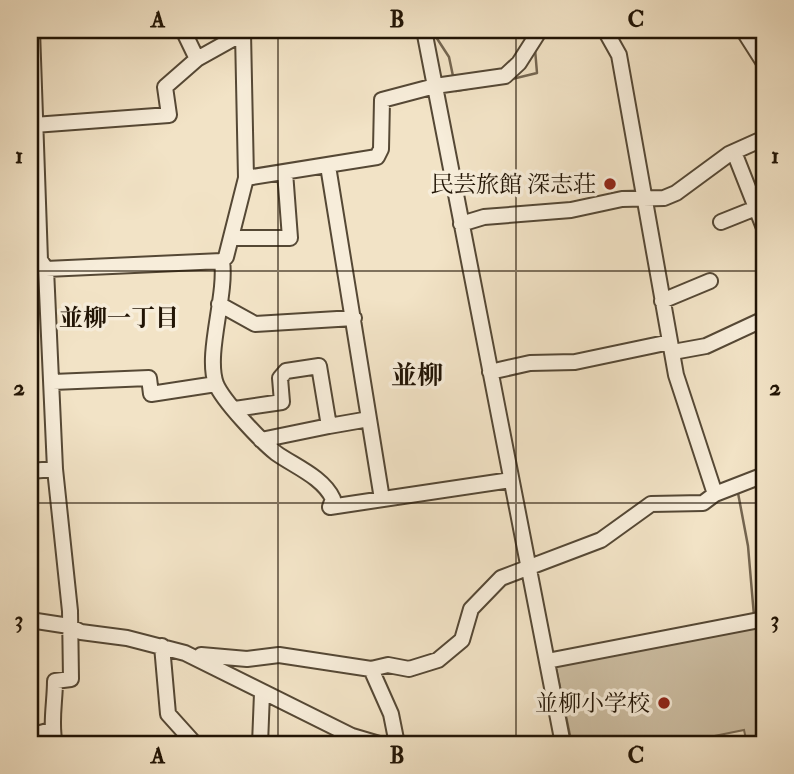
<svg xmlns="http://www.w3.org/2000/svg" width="794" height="774" font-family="'IM FELL Double Pica','Noto Serif JP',serif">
	<rect width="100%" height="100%" fill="#f2e3c6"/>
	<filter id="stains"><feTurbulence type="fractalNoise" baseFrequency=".00286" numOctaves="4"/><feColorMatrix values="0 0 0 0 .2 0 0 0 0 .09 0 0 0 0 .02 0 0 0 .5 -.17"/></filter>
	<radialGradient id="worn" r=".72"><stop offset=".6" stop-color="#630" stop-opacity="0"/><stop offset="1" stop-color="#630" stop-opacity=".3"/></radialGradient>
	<!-- green -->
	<path fill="#cec0a5" stroke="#786a55" stroke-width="2" d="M764,622V735L746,739L744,730L675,744H572L555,663Z"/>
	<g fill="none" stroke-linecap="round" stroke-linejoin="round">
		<!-- stream -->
		<path stroke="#746651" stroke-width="2.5" d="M436,37L449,57L453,76
			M508,80L537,73L535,49
			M456,91L488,85
			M695,454L702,478
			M729,496L738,493L748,546L754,616"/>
		<!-- minor casing -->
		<g stroke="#554835" stroke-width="18">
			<path id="minor" d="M32,30L40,260L46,269L55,469L70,611L71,679L55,681C55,702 50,724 55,744
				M183,30L197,59
				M424,30L563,744
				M605,30L619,55L676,375L715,494
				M742,30L764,36
				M743,30L764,63
				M34,125L169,115L165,87L197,59L249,30
				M734,152L764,228
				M328,166L382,499
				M246,178L377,157L381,149L382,100L435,86L505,76L519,63L540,30
				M721,222L756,208
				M461,224L484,217L571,210L622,199L664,198L676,193L729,154L758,141
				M233,238H290L285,172
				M222,261C227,295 205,354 216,384C223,401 261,441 276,453C294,466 323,477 333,499L330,507L511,480
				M46,269L222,261L226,257L246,178L243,33
				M662,301L710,281
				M219,304L255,324L354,318
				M673,352L706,346L764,319
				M490,372L530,363L575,362L670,342
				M53,382L149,378L151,394L216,384
				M235,409L282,402L280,378L286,371L319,366L329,426L369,419
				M261,440L329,426
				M30,471L55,469
				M30,620L69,626L81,632L127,638L185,653L352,736L379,744
				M162,646L168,714L195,744
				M201,655L247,659L279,655L371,669
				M547,661L764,619
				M30,736L51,730
				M260,744L262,693
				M397,744L391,714L371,669L388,665L409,669L438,660L462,640L471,609L501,578L601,540L651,504L703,503L715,494L764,475"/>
		</g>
		<!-- minor -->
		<use href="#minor" stroke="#f7edda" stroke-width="14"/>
	</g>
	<!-- grid -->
	<path fill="none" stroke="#211405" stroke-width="2" stroke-opacity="0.55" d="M278,30V744M516,30V744M30,271H764M30,503H764"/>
	<!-- markers -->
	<g fill="#8f2418" stroke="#f7edda" stroke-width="2.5">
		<circle cx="610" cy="184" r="7"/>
		<circle cx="664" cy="703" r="7"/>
	</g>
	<g text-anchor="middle" stroke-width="7" stroke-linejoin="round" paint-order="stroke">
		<!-- poi labels -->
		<g font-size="23" fill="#211405" stroke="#f7edda" text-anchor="end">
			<text x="596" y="192">民芸旅館 深志荘</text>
			<text x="650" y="711">並柳小学校</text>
		</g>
		<!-- neighbourhood labels -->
		<g font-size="24" font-weight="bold" fill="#211405" stroke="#f7edda">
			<text x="119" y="326">並柳一丁目</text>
		</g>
		<!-- quarter labels -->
		<g font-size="26" font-weight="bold" fill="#211405" stroke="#f7edda">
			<text x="417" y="384">並柳</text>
		</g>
	</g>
	<!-- margin -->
	<rect width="794" height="774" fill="none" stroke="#f2e3c6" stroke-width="77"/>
	<rect x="38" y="38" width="718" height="698" fill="none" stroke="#211405" stroke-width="2.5"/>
	<g font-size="23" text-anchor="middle" font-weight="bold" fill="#211405">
		<text x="158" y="27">A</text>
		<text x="397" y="27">B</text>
		<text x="636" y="27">C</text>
		<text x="19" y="163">1</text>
		<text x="775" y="163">1</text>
		<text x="19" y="395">2</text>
		<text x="775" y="395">2</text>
		<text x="19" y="627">3</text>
		<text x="775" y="627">3</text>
		<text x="158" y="763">A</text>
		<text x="397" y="763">B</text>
		<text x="636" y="763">C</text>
	</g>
	<rect width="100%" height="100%" filter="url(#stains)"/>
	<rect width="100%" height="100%" fill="url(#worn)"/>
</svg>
